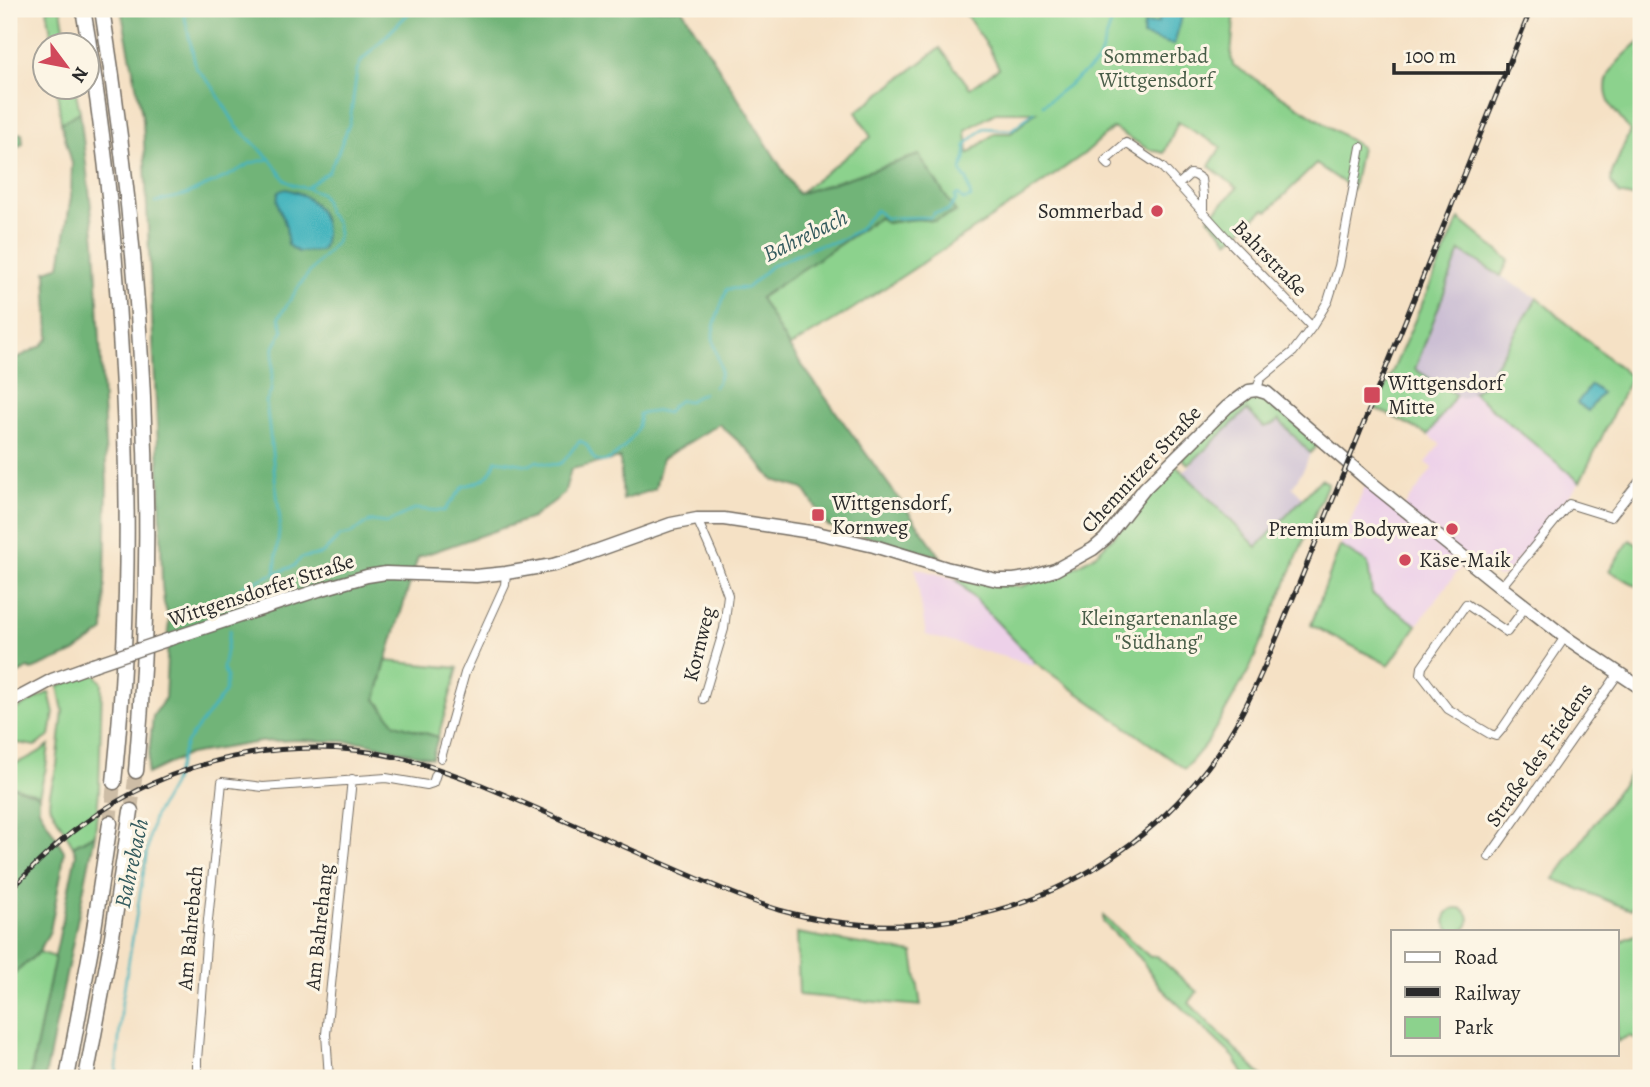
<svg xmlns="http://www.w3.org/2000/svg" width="1650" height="1087" font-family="Alegreya,serif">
	<rect width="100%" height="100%" fill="#fcf5e5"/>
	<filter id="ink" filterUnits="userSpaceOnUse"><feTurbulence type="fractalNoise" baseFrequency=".0143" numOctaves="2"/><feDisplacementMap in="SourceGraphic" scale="14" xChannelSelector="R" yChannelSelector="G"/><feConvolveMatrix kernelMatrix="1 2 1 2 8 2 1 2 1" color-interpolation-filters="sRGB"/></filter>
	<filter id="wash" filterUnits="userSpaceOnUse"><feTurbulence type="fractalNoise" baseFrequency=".00686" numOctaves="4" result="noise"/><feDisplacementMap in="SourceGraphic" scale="28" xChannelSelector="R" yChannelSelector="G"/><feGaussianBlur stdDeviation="1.57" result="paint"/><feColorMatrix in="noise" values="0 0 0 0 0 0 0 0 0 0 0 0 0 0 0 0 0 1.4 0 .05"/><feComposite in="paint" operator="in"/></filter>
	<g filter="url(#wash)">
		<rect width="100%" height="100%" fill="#f5e1c5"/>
		<!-- built -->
		<path fill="#edd1e9" d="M1472,392L1580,482L1505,575L1498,577L1469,556L1417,625L1372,594L1367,563L1340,546L1366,484L1401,511L1433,468L1426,463L1440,444L1428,435L1456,395L1462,399Z
			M915,568L956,579L1036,663L1033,665L926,635Z"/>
		<!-- industrial -->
		<path fill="#ccbfd4" d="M1460,251L1537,298L1483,386L1462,399L1415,370Z
			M1247,410L1264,427L1279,420L1310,453L1305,467L1292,487L1303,498L1257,547L1183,472Z"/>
		<!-- green -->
		<path fill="#8cd28d" stroke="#5c7e5c" stroke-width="2" fill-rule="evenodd" d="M47,9H61L67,45H53Z
			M962,9H1235L1231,56L1233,65L1361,147L1353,189L1316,164L1268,211L1264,209L1229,241L1208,218L1237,188L1209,166L1221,147L1178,122L1164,153L1148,149L1113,128L1084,154L1023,197L851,310L789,347L760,298L880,217L886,223L917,219L935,221L919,155L798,194L871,137L856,112L940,48L970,88L999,68L989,48ZM997,112H1036L1011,133H995L968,154L966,130Z
			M1641,40V198L1640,199L1619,194L1611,182L1612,173L1630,131C1624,122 1615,113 1610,104C1596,75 1622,58 1641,40Z
			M57,88H75L80,112L61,123Z
			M1459,219L1509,260L1501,276L1460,251L1415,369L1456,395L1428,435L1396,418L1376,409Z
			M1537,298L1631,377L1580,482L1472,392L1483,386Z
			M1251,397L1263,398L1270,403L1319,444L1310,453L1279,420L1274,424L1264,427L1247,410L1192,462L1188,464L1182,458L1235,404Z
			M1175,464L1257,547L1321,479L1328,483L1250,668L1207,743L1185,769L1036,663L956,579L1020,587L1071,569L1094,556L1116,534L1145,495Z
			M1630,540L1641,547V588L1609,571Z
			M1340,546L1368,563L1372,594L1417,625L1389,665L1311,625Z
			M386,661L458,668L438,737L395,724L376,699Z
			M93,671L102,683L99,791L95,834L73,846L49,804L50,793L57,765L63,711L58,686Z
			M49,692L54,713L50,736L35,746L18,743L9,747V713Z
			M49,745L46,768L39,795L9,785V765C25,761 36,755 49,745Z
			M1641,760V890L1631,910L1554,879L1637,764Z
			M1445 920a12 12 0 1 1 24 0a12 12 0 1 1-24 0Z
			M1103,916L1150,957L1157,956L1197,992L1189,1003L1264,1078H1244V1075L1234,1057L1161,988L1140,958L1103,922Z
			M1641,932V1040L1628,1036L1617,1042V943Z
			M797,933L913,953L921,1006L799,995Z
			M39,952L55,957L30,1078H9V978Z"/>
		<!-- forest -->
		<path fill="#71b478" stroke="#4e7052" stroke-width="2" d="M121,9H682L798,194L919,155L956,212L935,221L917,219L886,223L880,217L760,298L789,347L941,557L828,526L804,489L773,480L748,450L719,424L662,459L655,489L623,500L620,458L571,469L564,494L532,518L418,557L386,661L376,699L395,724L438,737L432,758L362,742L294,740L260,742L189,754L147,774L153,716L165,698L169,619L164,603L162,585L160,491L143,120Z
			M80,112L95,241L107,483L104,631L75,652L32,670L28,668L9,678V362L41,346L49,338L46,271L60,266L71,197L72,163L61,123Z
			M22,133L23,144L9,151V134Z
			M9,785L39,795V809L64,851L62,869L50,931L39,952L9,978V830L12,824L9,804Z
			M95,834L45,1078H30L76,854L73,846Z"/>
		<!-- water -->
		<path fill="#46b5be" stroke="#387074" stroke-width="2" d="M1162,9H1198L1197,13L1182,16L1174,45L1143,36L1144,24L1158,23Z
			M286,189C309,194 327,211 325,236C325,242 325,245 320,251L298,252L288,245C287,239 287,233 286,227C283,213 274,205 279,191Z
			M1591,385L1602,393L1588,411L1577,403Z"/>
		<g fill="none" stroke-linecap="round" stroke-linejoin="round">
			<!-- stream -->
			<path stroke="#46b5be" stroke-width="2.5" d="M183,9L196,68L213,87L237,127L270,159L285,180L293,185L307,188L320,193L325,201L327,211L337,224L338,235L336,242L304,279L279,317L283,330L274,347L271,391L266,402L280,520L275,572
				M1043,105L1098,62L1116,9
				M307,187L328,172L337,155L350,122L357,70L362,60L413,9
				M155,202L185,195L228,176L251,163L269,159
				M714,387C730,370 711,351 713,333C714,321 723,301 727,289L747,288L771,266L819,245L837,242L858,230L876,210L885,218L932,217L934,213L948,211L956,200L955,196L958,194L963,200L971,198L967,179L963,175L961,170L965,159L966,144L984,128L1011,130L1034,112
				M235,601L237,594L243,586L294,566L301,558L322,554L340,536L350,534L371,521L387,523L414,509L444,511L464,486C482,482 489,479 496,460L530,465L537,461C569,471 561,459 580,441C592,444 588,458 598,461C611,466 635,437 638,426C639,422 639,418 639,414L659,411L667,413L672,406L680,400L689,401L703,393
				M116,1078L122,1001L150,834L154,817L172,785L186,743L225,692L227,677L223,668L230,630"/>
		</g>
	</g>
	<g filter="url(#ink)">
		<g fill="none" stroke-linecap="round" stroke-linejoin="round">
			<!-- highway-tunnel -->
			<path stroke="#cdbda6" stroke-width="14" stroke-dasharray="14 7" stroke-linecap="butt" d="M131,811L136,771
				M110,823L114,782"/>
			<!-- street casing -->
			<g stroke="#726b61" stroke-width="10">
				<path id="street" d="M1109,165L1105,161L1126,143L1163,168L1232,244L1312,327
					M1178,185L1190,174L1195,175L1201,179L1203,195V213
					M1257,390L1260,379L1293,352L1312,327L1328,301L1339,266L1361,147
					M697,519L716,562L728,595L724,629L703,699
					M1501,587L1569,504L1611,517L1641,479
					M1526,606L1507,632L1466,604L1422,667L1421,674L1448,709L1490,734L1496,736L1502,729L1565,637
					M441,758L465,673L505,585L506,573
					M1489,857L1618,674
					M197,1078V1060L208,920L222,782L263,787L386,778L427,785L433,783L436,774
					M329,1078L326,1034L352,779"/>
			</g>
			<!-- secondary casing -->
			<g stroke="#726b61" stroke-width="15">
				<path id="secondary" d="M170,639L319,590L367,576L386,573L476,576L506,573L553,565L579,557L671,524L697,519H724L817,533L874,546L946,568L997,580H1014L1032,577L1055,570L1093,549L1105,539L1145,488L1227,407L1249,391L1257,390L1267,393L1369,481L1501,587L1565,637L1641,688
					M9,703L52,680L93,665"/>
			</g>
			<!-- highway casing -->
			<g stroke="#726b61" stroke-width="17">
				<path id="highway" d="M83,9C103,122 115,237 121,352C130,496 129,639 114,782
					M102,9C142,263 159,514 136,771
					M67,1078L92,942L110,823
					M86,1078L111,943L131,811"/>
			</g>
			<!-- street -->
			<use href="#street" stroke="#fff" stroke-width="8"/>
			<!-- secondary -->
			<use href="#secondary" stroke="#fff" stroke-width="12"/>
			<!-- highway -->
			<use href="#highway" stroke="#fff" stroke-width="14"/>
			<!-- rail casing -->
			<g stroke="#2b2b2b" stroke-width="5">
				<path id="rail" d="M9,892C32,868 55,844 83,824C171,759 289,733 396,757C424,763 450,773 477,783C537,808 597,835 657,861C697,878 737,897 779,910C944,957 1120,893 1218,753C1252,703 1273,646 1296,591L1531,9"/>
			</g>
			<!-- rail -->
			<use href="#rail" stroke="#fcf5e5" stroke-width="2.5" stroke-dasharray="8" stroke-linecap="butt"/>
			<!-- secondary-bridge casing -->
			<g stroke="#726b61" stroke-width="15" stroke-linecap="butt">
				<path id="secondary-bridge" d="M93,665L170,639"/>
			</g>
			<!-- secondary-bridge -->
			<use href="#secondary-bridge" stroke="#fff" stroke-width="12"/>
		</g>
	</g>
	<!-- markers -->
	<g fill="#d1495b" stroke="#fcf5e5" stroke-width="2.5">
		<circle cx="1157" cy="211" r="7"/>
		<rect x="1363" y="386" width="18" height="18" rx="3.5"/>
		<rect x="811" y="508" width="14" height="14" rx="3.5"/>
		<circle cx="1452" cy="529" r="7"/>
		<circle cx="1405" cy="560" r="7"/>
	</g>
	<g text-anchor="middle" stroke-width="6" stroke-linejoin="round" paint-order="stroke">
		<!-- park labels -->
		<g font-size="21" fill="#485d48" stroke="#fcf5e5">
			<text x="1156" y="63">Sommerbad<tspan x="1156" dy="24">Wittgensdorf</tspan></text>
			<text x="1159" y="625">Kleingartenanlage<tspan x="1159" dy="24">"Südhang"</tspan></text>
		</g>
		<!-- poi labels -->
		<g font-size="21" fill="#2b2b2b" stroke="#fcf5e5" text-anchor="start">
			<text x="1143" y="218" text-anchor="end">Sommerbad</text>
			<text x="1388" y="390">Wittgensdorf<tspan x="1388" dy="24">Mitte</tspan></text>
			<text x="832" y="510">Wittgensdorf,<tspan x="832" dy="24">Kornweg</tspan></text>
			<text x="1438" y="536" text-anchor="end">Premium Bodywear</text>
			<text x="1419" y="567">Käse-Maik</text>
		</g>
		<!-- street labels -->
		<g font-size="21" fill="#2b2b2b" stroke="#fcf5e5">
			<text transform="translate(1270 258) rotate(46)" y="7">Bahrstraße</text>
			<text transform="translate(1141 469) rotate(-47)" y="7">Chemnitzer Straße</text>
			<text transform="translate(261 590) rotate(-18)" y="7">Wittgensdorfer Straße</text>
			<text transform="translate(699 644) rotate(-76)" y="7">Kornweg</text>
			<text transform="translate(1539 755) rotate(-55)" y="7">Straße des Friedens</text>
			<text transform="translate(319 927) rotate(-84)" y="7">Am Bahrehang</text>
			<text transform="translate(190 928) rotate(-85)" y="7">Am Bahrebach</text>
		</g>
		<!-- water labels -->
		<g font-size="23" font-style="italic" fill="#345b5e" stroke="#fcf5e5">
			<text transform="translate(805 235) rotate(-26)" y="8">Bahrebach</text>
			<text transform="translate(131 863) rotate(-78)" y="8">Bahrebach</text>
		</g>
	</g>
	<!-- margin -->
	<rect width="1650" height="1087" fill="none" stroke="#fcf5e5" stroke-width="35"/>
	<!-- legend -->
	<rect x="1391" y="930" width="228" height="126" fill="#fcf5e5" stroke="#a8a49b" stroke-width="2"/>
	<rect x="1405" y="952" width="35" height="10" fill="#ffffff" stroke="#a8a49b" stroke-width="2"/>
	<text x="1454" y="964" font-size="21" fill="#2b2b2b">Road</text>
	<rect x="1405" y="987" width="35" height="10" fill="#2b2b2b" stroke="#a8a49b" stroke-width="2"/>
	<text x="1454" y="1000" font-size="21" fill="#2b2b2b">Railway</text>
	<rect x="1405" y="1017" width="35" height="21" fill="#8cd28d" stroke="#a8a49b" stroke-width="2"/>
	<text x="1454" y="1034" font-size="21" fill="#2b2b2b">Park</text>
	<!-- north arrow -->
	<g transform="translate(66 66) rotate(122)"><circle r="33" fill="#fcf5e5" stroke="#a8a49b" stroke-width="2"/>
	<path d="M0-5L12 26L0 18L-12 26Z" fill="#d1495b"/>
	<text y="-10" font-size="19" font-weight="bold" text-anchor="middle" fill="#2b2b2b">N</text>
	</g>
	<!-- scale -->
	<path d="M1394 63v10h114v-10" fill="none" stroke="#2b2b2b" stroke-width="3.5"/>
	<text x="1405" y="63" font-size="21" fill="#2b2b2b" stroke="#fcf5e5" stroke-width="5" paint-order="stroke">100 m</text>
</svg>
